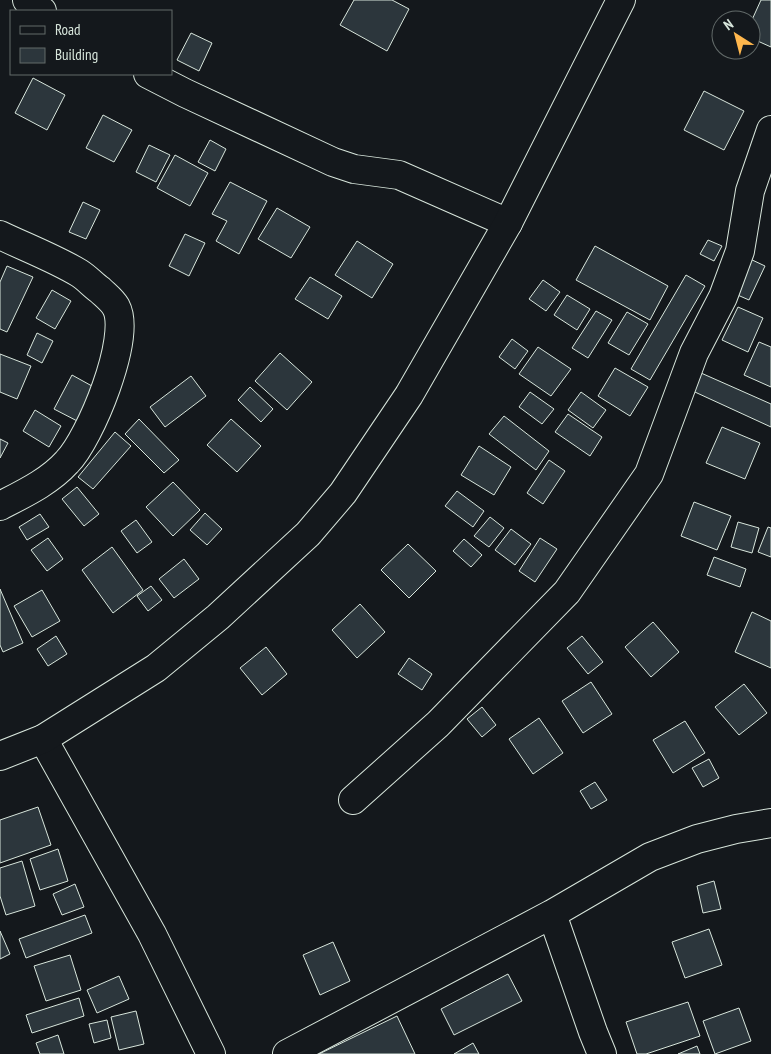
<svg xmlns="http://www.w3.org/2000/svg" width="771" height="1054" font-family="'PT Sans Narrow',sans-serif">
	<rect width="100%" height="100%" fill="#14181c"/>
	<!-- building -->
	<path fill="#2c363c" stroke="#d8e6dc" d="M354,0H392L409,9L387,51L340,25Z
		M761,0H771V47L751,38V22Z
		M191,33L212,43L199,71L177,60Z
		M33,78L65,95L47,130L15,113Z
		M704,91L744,111L724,150L684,130Z
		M103,115L132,130L114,162L86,148Z
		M210,140L226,149L215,171L198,162Z
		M149,145L170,155L156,182L136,172Z
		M175,155L208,173L190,206L157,188Z
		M230,182L267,201L239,254L216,241L227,221L212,214Z
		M83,202L100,210L86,239L69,232Z
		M277,208L310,227L291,258L258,239Z
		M185,234L205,243L189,276L169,266Z
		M708,240L722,246L714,261L700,254Z
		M357,241L393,264L372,298L335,275Z
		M595,246L668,286L650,320L576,280Z
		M748,258L765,266L749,300L733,293Z
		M7,266L33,277L7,332L0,329V282Z
		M686,275L705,286L650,380L631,369Z
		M310,277L342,296L328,319L295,299Z
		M543,280L560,292L546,311L529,299Z
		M52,290L71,301L55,329L36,318Z
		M567,295L590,309L577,330L554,315Z
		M738,307L763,318L748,352L722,340Z
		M596,311L612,320L588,358L572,348Z
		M627,312L648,324L629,355L608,343Z
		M37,333L53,341L42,363L27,355Z
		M512,339L528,351L515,369L499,357Z
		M759,342L771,347V387L744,375Z
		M538,347L571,369L551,396L519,374Z
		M280,353L312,382L287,410L255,381Z
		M0,354L31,366L17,399L0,392Z
		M615,368L648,387L630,416L598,396Z
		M692,369L771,404V427L684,387Z
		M72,375L101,391L83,424L54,409Z
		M191,376L206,396L165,427L150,407Z
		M250,387L273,409L261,422L238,400Z
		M530,392L554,409L542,424L519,407Z
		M581,392L606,410L593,428L568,410Z
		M35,410L61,426L49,447L23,431Z
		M568,414L602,437L590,456L555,432Z
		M504,416L549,451L536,470L489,434Z
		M139,419L179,460L164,473L125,434Z
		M231,419L261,446L237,472L207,445Z
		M722,427L760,443L745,479L706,463Z
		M115,432L131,446L93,489L78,477Z
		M0,439L8,443L0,458Z
		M479,446L511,467L494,495L461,475Z
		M549,460L565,471L543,504L527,493Z
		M173,482L200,510L173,536L146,507Z
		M77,487L99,514L84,526L62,499Z
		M457,491L484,511L473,527L445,506Z
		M694,502L731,516L717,550L681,536Z
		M205,513L222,529L207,545L190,530Z
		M40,514L49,527L27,540L19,527Z
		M490,517L504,528L489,547L474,536Z
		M136,520L152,542L137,553L121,531Z
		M738,522L759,528L752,553L731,547Z
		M768,527L771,528V557L758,552Z
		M511,529L531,544L515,565L495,550Z
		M48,538L63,559L47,571L31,550Z
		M540,538L557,549L535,582L519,571Z
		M464,539L482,555L471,567L453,551Z
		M408,544L436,571L409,598L381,570Z
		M112,547L143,590L113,613L82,570Z
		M714,557L746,569L740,587L707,575Z
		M184,559L199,579L174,598L159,579Z
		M151,586L162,600L148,611L137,596Z
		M0,589L23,643L3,652L0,645Z
		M42,590L60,621L32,637L14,606Z
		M360,604L385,632L357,658L332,630Z
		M752,612L771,621V668L735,652Z
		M653,622L679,652L651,677L625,647Z
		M56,636L67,654L48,666L37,649Z
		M582,636L603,662L588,674L567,648Z
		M266,647L287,674L262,695L240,668Z
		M409,658L432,674L422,690L398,674Z
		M591,682L612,714L583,733L562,701Z
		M744,684L767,713L739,735L715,707Z
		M482,707L496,725L482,737L467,719Z
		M539,718L563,753L533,774L509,739Z
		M685,721L705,753L673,773L653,740Z
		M709,759L719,778L703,787L692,768Z
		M595,782L607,800L591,809L580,791Z
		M38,807L51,845L0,863V820Z
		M58,849L68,881L40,890L30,859Z
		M22,861L35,906L6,915L0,896V868Z
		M714,881L721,909L703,913L697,886Z
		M75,884L84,907L62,915L53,894Z
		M85,915L92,933L26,958L19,939Z
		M709,929L722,965L685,978L672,942Z
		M0,931L10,954L0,959Z
		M333,942L350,981L320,995L303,955Z
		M70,955L81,990L46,1001L34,966Z
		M508,974L522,1001L454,1035L441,1009Z
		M119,976L129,999L97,1013L87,990Z
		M79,998L84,1016L32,1033L26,1015Z
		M688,1002L700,1036L646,1054H637L626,1022Z
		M739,1008L751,1041L715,1054L703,1021Z
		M136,1011L144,1044L119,1050L111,1017Z
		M397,1016L415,1054H319Z
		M107,1020L111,1038L94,1043L89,1024Z
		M58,1035L64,1054H40L36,1043Z
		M473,1043L479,1054H454Z
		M697,1046L700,1054H678Z"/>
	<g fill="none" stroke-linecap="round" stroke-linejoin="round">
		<!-- minor casing -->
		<g stroke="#d8e6dc" stroke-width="30">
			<path id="minor" d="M27,0L42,11
				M148,74L185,93L333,162L354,169L399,175L508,223
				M0,235C25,247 56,259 79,273C87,278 93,285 100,290C105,295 112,300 116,307C132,337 90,439 67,462C49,482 23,494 0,506
				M43,739L152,934L211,1054
				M353,800L438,724L567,592L649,474L694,353L723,297L740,251L750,191L771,130
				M552,914L593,1032L602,1054
				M287,1054L552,914L650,857L697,839L736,829L771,823"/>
		</g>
		<!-- tertiary casing -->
		<g stroke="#d8e6dc" stroke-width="30">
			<path id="tertiary" d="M0,756L43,739L156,668L218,617L308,534L343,493L409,395L508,223L621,0"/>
		</g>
		<!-- minor -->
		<use href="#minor" stroke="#14181c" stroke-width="28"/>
		<!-- tertiary -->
		<use href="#tertiary" stroke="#14181c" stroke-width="28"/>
	</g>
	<!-- legend -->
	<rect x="10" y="10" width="162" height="65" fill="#14181c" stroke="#626a69"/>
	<rect x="20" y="26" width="25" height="8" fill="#14181c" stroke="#626a69"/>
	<text x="55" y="35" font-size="15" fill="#d8e6dc">Road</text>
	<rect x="20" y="48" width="25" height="15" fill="#2c363c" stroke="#626a69"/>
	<text x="55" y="60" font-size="15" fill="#d8e6dc">Building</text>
	<!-- north arrow -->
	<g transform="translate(736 35) rotate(324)"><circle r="24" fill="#14181c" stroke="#626a69"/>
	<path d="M0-4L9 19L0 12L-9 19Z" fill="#ffb74d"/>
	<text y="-8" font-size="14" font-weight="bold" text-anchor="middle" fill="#d8e6dc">N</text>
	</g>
</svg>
